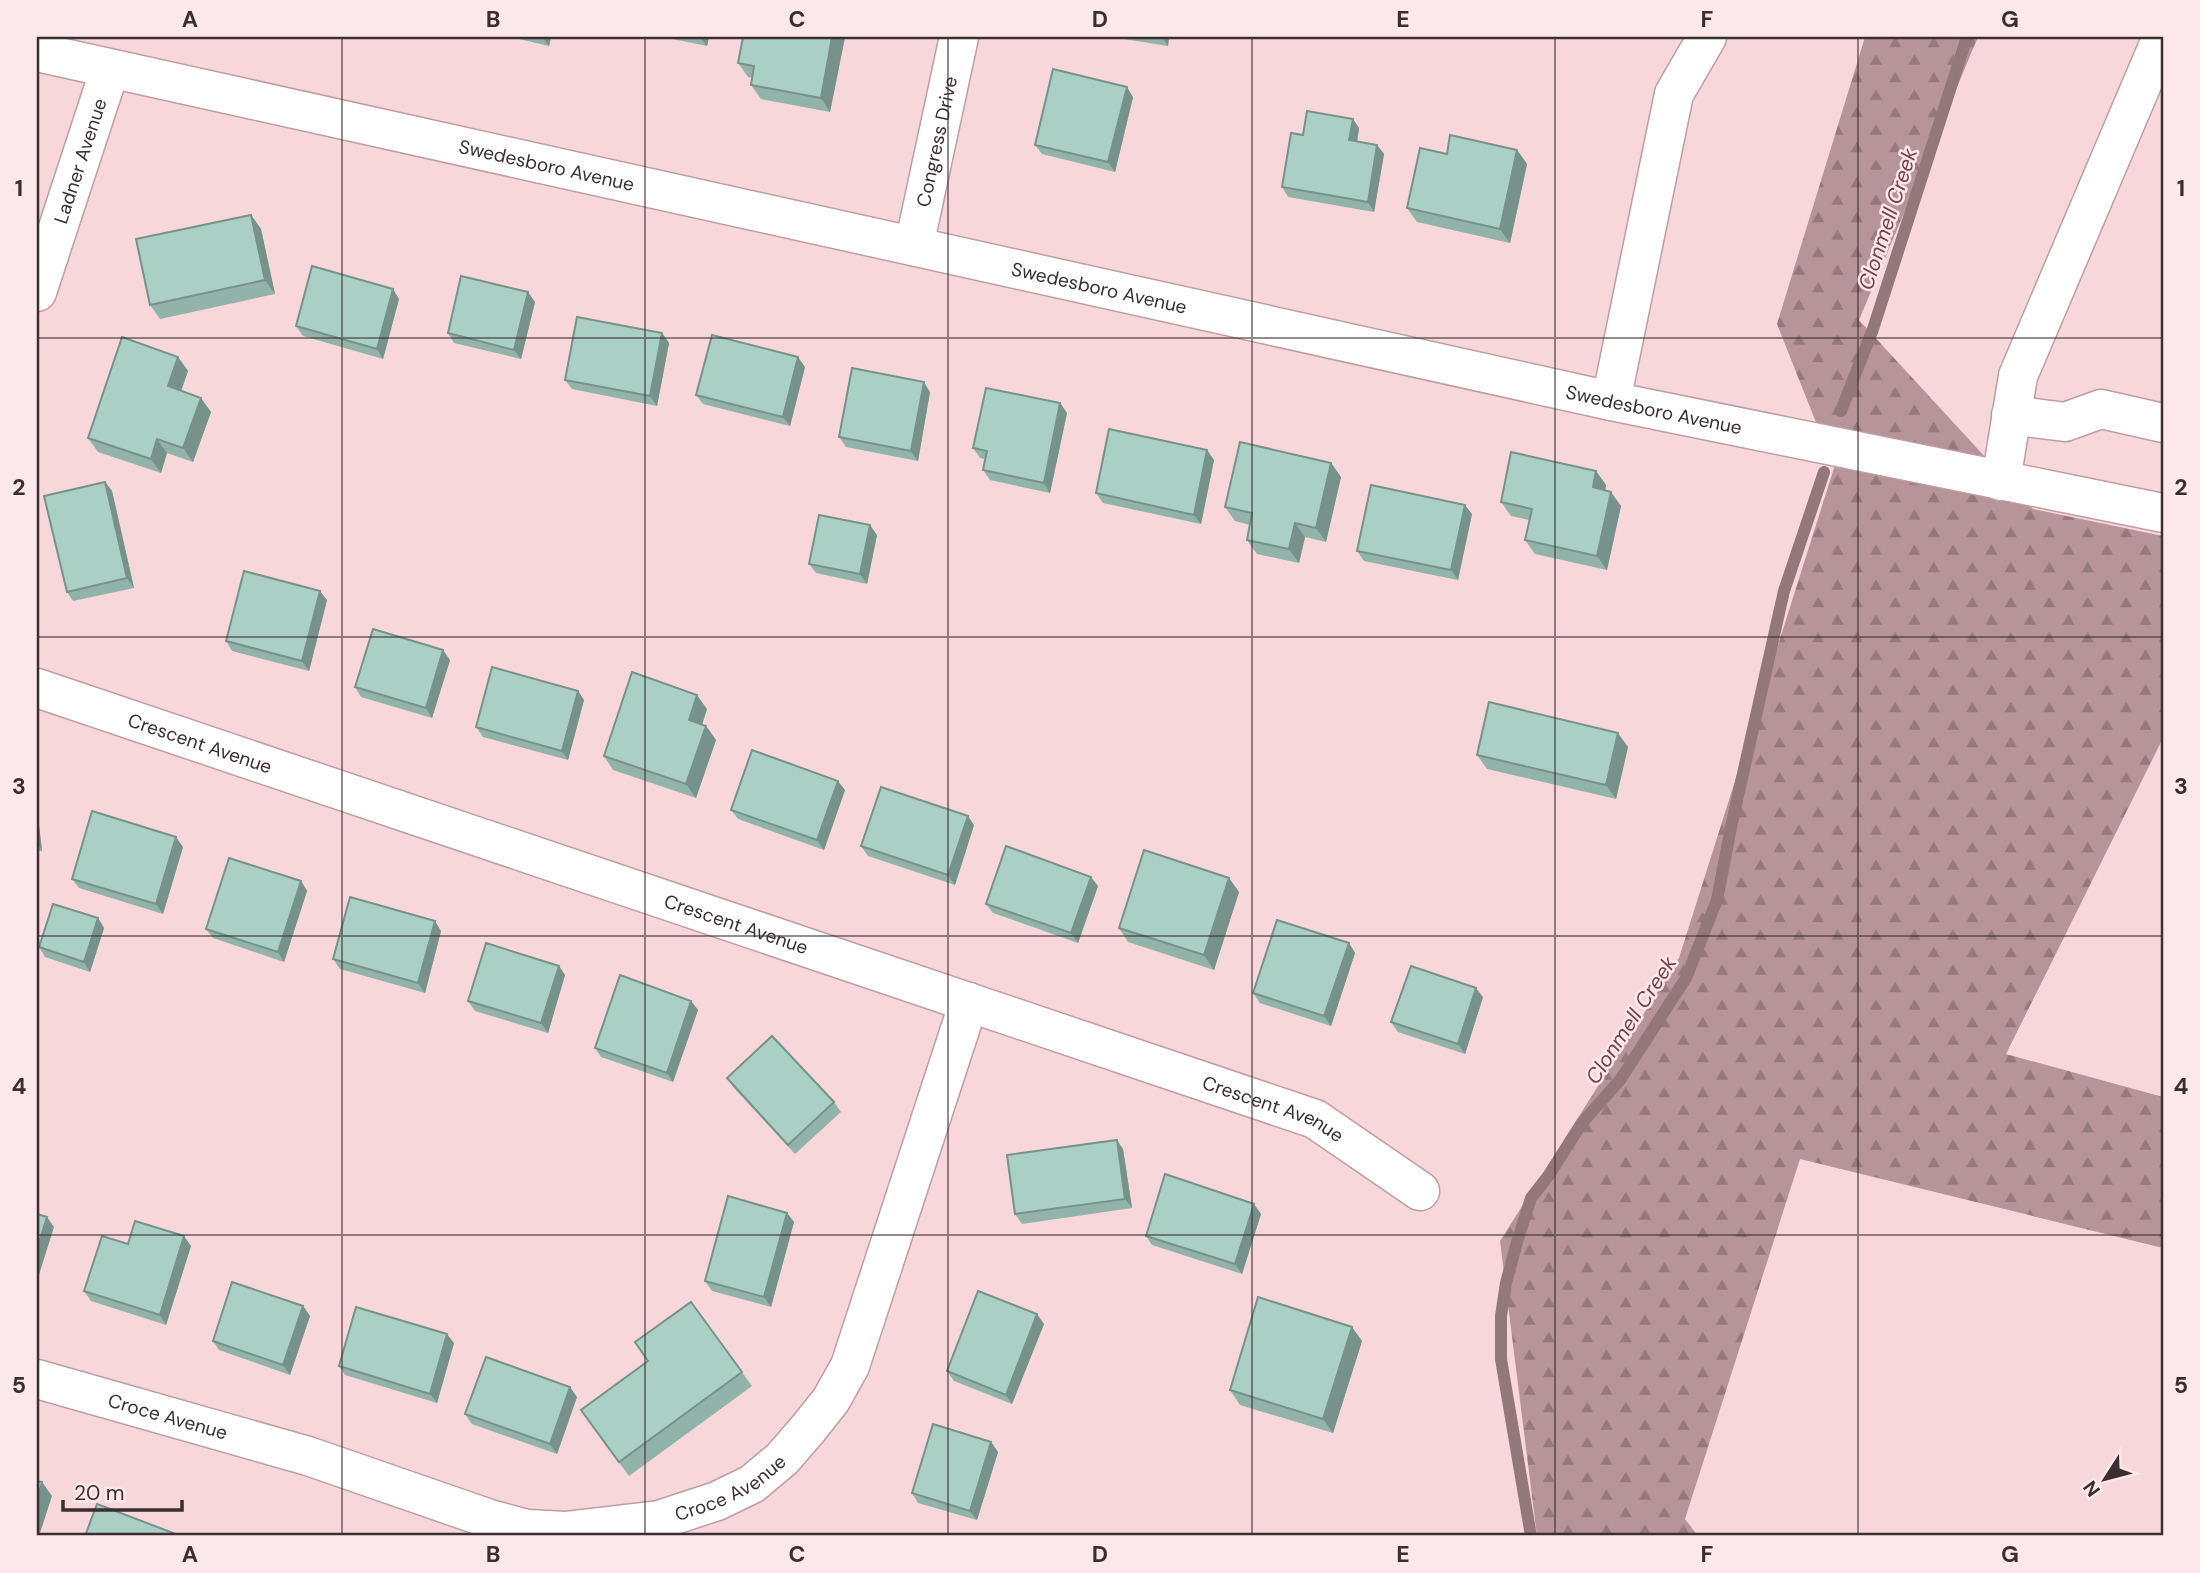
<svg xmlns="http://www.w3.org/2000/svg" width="2200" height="1573" font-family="'DM Sans',sans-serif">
	<defs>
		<pattern id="forest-firs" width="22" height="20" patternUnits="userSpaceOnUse" patternTransform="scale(1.75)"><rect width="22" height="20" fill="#b79499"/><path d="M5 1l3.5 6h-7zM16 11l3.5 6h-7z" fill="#96797d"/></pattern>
	</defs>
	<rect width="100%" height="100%" fill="#f8d7db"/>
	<!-- forest -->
	<path fill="url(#forest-firs)" d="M1865,37H1978L1859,320L2033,509L2163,536V738L2006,1054L2163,1097V1248L1800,1159L1685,1519L1698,1536H1537L1500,1241L1679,958L1834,468L1777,324Z"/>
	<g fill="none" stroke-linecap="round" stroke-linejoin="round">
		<!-- stream -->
		<path stroke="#93777a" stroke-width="12" d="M1841,411L1873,329L1967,37
			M1531,1536L1501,1359V1316L1506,1283L1517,1242L1531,1198L1549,1175L1582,1123L1620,1080L1686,978L1717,900L1731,827L1784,591L1824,472"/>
		<!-- minor casing -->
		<g stroke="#be9ea3" stroke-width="41">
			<g id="minor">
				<path id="s1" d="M37,52L1611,401L2163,513"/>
				<path id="s2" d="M914,246L959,37"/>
				<path id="s3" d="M37,292L110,69"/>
				<path d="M1611,401L1674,94L1707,37"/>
				<path d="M2011,415L2065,422L2101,409L2163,423"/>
				<path d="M2001,481L2018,376L2162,37"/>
				<path id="s4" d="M37,688L1315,1119L1420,1191"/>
				<path id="s5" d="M37,1379L308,1456L490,1519L527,1529L565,1531L659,1520L717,1501L752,1484L782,1459L808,1429L831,1400L850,1366L969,1002"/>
			</g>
		</g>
		<!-- minor -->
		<use href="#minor" stroke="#fff" stroke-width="38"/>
	</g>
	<!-- wall -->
	<path fill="#92b3a9" d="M510,37H551L549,46Z
		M663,37H709L707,46Z
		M845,37L830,112L761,99L751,85L753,78L748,77L738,63Z
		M1111,37H1169L1168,46Z
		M1133,97L1115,172L1042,154L1035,145Z
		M1359,128L1357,141L1377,145L1384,154L1374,212L1288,197L1282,187L1303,135Z
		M1517,150L1527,164L1510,243L1417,222L1407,208L1447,154Z
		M251,215L261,229L275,294L160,319L150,305Z
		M399,299L383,359L303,336L296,326Z
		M535,302L521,359L454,343L448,333Z
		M662,333L669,343L657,406L572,389L565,380Z
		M178,357L188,371L181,391L211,412L193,462L167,453L161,473L98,452L88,438Z
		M805,367L790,426L703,404L696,395Z
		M930,392L918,461L846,447L839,437Z
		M1060,403L1067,413L1050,493L990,480L983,470L985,459L980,458L973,448Z
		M1207,450L1214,460L1201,524L1103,503L1096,493Z
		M1331,463L1341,477L1326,542L1305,537L1299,563L1257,554L1247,540L1250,525L1235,521L1225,507Z
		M1596,471L1606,485L1605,490L1621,506L1607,570L1535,554L1525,540L1529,520L1511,516L1501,502Z
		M105,482L112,491L134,588L73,601L67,592Z
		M1472,514L1458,580L1364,561L1357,551Z
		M877,535L867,584L816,573L809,564Z
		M327,600L309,671L232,651L226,641Z
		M450,660L432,718L361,697L355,687Z
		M578,691L584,700L568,760L483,737L476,727Z
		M707,709L702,725L706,726L716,740L696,798L613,770L604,756Z
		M1628,747L1616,799L1487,769L1477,755Z
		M845,790L824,850L738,819L731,810Z
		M37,808L42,851H37Z
		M974,825L955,885L868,856L861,846Z
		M183,847L163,914L79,888L72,879Z
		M1229,878L1239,892L1214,970L1128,942L1119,928Z
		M301,881L307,891L284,962L213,938L206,929Z
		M1098,886L1078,943L993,913L986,904Z
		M98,918L104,928L90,972L45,957L39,947Z
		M441,931L425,993L340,969L333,959Z
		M1349,943L1355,953L1331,1026L1260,1003L1253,993Z
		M559,966L565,975L548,1033L475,1011L468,1001Z
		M1483,997L1465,1054L1398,1032L1391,1022Z
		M691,1001L698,1010L673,1082L601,1057L595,1048Z
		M727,1078L834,1102L841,1112L795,1154L734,1088Z
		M1123,1149L1132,1208L1022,1224L1015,1214Z
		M787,1213L794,1222L771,1307L712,1291L705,1281Z
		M1261,1214L1242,1274L1152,1245L1146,1236Z
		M191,1246L166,1325L91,1301L84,1291Z
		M691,1302L752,1386L629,1476L581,1410L648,1361Z
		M303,1306L310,1316L290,1375L219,1350L213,1341Z
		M1044,1324L1012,1404L954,1381L947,1371Z
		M1352,1327L1362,1341L1333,1433L1240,1405L1230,1390Z
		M454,1343L437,1403L345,1375L339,1366Z
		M577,1397L557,1454L472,1424L465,1414Z
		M991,1442L998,1452L977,1520L918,1503L912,1493Z"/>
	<!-- shaded-wall -->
	<path fill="#77928a" d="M542,37H551L549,46Z
		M700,37H709L707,46Z
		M832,37H845L830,112L821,98Z
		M1162,37H1169L1168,46Z
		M1127,87L1133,97L1115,172L1108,162Z
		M1353,119L1359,128L1356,149L1349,140Z
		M1377,145L1384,154L1374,212L1368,202Z
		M1517,150L1527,164L1510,243L1500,229Z
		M251,215L261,229L275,294L265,280Z
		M393,289L399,299L383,359L377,349Z
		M528,292L535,302L521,359L514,350Z
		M662,333L669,343L657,406L650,396Z
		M178,357L188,371L178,400L168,386Z
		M798,357L805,367L790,426L783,417Z
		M924,382L930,392L918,461L911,451Z
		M201,398L211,412L193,462L183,448Z
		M1060,403L1067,413L1050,493L1044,483Z
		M157,439L167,453L161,473L151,459Z
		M1207,450L1214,460L1201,524L1194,515Z
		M1331,463L1341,477L1326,542L1316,528Z
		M1596,471L1606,485L1603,502L1593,487Z
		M105,482L112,491L134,588L127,578Z
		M1611,492L1621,506L1607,570L1597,556Z
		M1465,505L1472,514L1458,580L1451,570Z
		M1295,523L1305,537L1299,563L1289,549Z
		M870,525L877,535L867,584L860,574Z
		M320,591L327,600L309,671L302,661Z
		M443,650L450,660L432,718L426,708Z
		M578,691L584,700L568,760L562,751Z
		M697,695L707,709L699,734L689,720Z
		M706,726L716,740L696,798L686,784Z
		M1618,733L1628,747L1616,799L1606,785Z
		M838,781L845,790L824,850L817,840Z
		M37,808L42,851L37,843Z
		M968,816L974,825L955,885L948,875Z
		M176,837L183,847L163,914L156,904Z
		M1091,877L1098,886L1078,943L1071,933Z
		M1229,878L1239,892L1214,970L1204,955Z
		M301,881L307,891L284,962L278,952Z
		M98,918L104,928L90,972L84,962Z
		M435,921L441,931L425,993L418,983Z
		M1349,943L1355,953L1331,1026L1324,1016Z
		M559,966L565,975L548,1033L541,1023Z
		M1476,988L1483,997L1465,1054L1458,1044Z
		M691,1001L698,1010L673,1082L667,1073Z
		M1117,1140L1123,1149L1132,1208L1125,1199Z
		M1254,1204L1261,1214L1242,1274L1235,1264Z
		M787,1213L794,1222L771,1307L764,1297Z
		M47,1217L54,1227L37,1281V1249Z
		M184,1236L191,1246L166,1325L160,1315Z
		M303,1306L310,1316L290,1375L283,1365Z
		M1037,1314L1044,1324L1012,1404L1006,1395Z
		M1352,1327L1362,1341L1333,1433L1323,1419Z
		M447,1334L454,1343L437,1403L430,1394Z
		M570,1387L577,1397L557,1454L550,1444Z
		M991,1442L998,1452L977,1520L970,1511Z
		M42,1482L52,1496L39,1536H37V1500Z"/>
	<!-- building -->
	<path fill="#aad0c5" stroke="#77928a" stroke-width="2" d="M743,37H832L821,98L751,85L754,66L738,63Z
		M1053,69L1127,87L1108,162L1035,145Z
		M1307,111L1353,119L1349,140L1377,145L1368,202L1282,187L1291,133L1303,135Z
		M1450,135L1517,150L1500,229L1407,208L1420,148L1447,154Z
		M251,215L265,280L150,305L136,239Z
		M312,266L393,289L377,349L296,326Z
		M461,276L528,292L514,350L448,333Z
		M577,317L662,333L650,396L565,380Z
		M712,335L798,357L783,417L696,395Z
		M122,337L178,357L168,386L201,398L183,448L157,439L151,459L88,438Z
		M852,368L924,382L911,451L839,437Z
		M986,388L1060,403L1044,483L983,470L987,451L973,448Z
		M1109,429L1207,450L1194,515L1096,493Z
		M1240,442L1331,463L1316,528L1295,523L1289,549L1247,540L1252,513L1225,507Z
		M1511,452L1596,471L1593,487L1611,492L1597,556L1525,540L1532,509L1501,502Z
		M105,482L127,578L67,592L44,496Z
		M1371,485L1465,505L1451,570L1357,551Z
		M819,515L870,525L860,574L809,564Z
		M244,571L320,591L302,661L226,641Z
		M373,629L443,650L426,708L355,687Z
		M492,667L578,691L562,751L476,727Z
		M632,672L697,695L689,720L706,726L686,784L604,756Z
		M1489,702L1618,733L1606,785L1477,755Z
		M752,750L838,781L817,840L731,810Z
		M881,787L968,816L948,875L861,846Z
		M92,811L176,837L156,904L72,879Z
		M1006,846L1091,877L1071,933L986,904Z
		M1144,850L1229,878L1204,955L1119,928Z
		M229,858L301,881L278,952L206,929Z
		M350,897L435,921L418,983L333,959Z
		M53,904L98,918L84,962L39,947Z
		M1277,920L1349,943L1324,1016L1253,993Z
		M486,943L559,966L541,1023L468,1001Z
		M1411,966L1476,988L1458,1044L1391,1022Z
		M620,975L691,1001L667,1073L595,1048Z
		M772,1036L834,1102L788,1145L727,1078Z
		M1117,1140L1125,1199L1015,1214L1007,1155Z
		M1165,1174L1254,1204L1235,1264L1146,1236Z
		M728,1196L787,1213L764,1297L705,1281Z
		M37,1214L47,1217L37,1249Z
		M135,1221L184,1236L160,1315L84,1291L102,1236L128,1244Z
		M232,1282L303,1306L283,1365L213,1341Z
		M978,1291L1037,1314L1006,1395L947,1371Z
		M1258,1297L1352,1327L1323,1419L1230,1390Z
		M691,1302L742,1372L619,1462L581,1410L648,1361L635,1342Z
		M356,1307L447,1334L430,1394L339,1366Z
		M486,1357L570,1387L550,1444L465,1414Z
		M933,1424L991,1442L970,1511L912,1493Z
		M37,1481L42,1482L37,1500Z
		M97,1504L181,1536H85Z"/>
	<!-- grid -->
	<path fill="none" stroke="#3b2e30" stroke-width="2" stroke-opacity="0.55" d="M342,37V1536M645,37V1536M948,37V1536M1252,37V1536M1555,37V1536M1858,37V1536M37,338H2163M37,637H2163M37,936H2163M37,1235H2163"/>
	<g text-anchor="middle" stroke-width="5" stroke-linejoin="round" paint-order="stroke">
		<!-- street labels -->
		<g font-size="19" fill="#3b2e30" stroke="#fce8ea">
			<text dy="7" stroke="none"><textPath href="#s2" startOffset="107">Congress Drive</textPath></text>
			<text dy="7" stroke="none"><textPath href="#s3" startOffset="138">Ladner Avenue</textPath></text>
			<text dy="7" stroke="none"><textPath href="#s1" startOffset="522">Swedesboro Avenue</textPath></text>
			<text dy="7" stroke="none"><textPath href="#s1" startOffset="1088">Swedesboro Avenue</textPath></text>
			<text dy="7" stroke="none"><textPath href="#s1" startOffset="1656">Swedesboro Avenue</textPath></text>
			<text dy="7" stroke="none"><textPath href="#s4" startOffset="172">Crescent Avenue</textPath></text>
			<text dy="7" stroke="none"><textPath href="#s4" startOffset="738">Crescent Avenue</textPath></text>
			<text dy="7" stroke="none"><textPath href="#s4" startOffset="1306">Crescent Avenue</textPath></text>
			<text dy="7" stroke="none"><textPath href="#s5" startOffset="136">Croce Avenue</textPath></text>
			<text dy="7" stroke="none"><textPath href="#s5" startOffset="724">Croce Avenue</textPath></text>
		</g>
		<!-- water labels -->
		<g font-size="21" font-style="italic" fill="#75414a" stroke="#fce8ea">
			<text transform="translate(1888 219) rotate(-72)" y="7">Clonmell Creek</text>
			<text transform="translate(1631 1020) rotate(-57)" y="7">Clonmell Creek</text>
		</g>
	</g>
	<!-- border -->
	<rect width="2200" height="1573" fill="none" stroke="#fce8ea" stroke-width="77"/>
	<!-- north arrow -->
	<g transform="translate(2105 1479) rotate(234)" stroke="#fce8ea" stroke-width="5" paint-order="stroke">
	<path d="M0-5L12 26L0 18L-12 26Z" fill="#3b2e30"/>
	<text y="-10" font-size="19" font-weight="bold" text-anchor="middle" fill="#3b2e30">N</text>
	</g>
	<!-- scale -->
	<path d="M63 1500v10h119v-10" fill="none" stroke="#3b2e30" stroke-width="3.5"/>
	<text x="74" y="1500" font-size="21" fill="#3b2e30" stroke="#fce8ea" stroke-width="5" paint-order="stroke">20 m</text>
	<rect x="38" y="38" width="2124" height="1496" fill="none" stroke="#3b2e30" stroke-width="2.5"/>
	<g font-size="23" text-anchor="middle" font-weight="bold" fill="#3b2e30">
		<text x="190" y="27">A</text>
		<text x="493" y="27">B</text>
		<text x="797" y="27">C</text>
		<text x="1100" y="27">D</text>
		<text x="1403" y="27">E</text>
		<text x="1707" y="27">F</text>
		<text x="2010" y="27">G</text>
		<text x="19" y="196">1</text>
		<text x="2181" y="196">1</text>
		<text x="19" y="495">2</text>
		<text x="2181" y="495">2</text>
		<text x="19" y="794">3</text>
		<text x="2181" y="794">3</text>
		<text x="19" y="1094">4</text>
		<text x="2181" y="1094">4</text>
		<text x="19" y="1393">5</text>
		<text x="2181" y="1393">5</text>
		<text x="190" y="1562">A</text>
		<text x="493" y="1562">B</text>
		<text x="797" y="1562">C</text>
		<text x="1100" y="1562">D</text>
		<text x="1403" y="1562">E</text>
		<text x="1707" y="1562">F</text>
		<text x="2010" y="1562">G</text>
	</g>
</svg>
